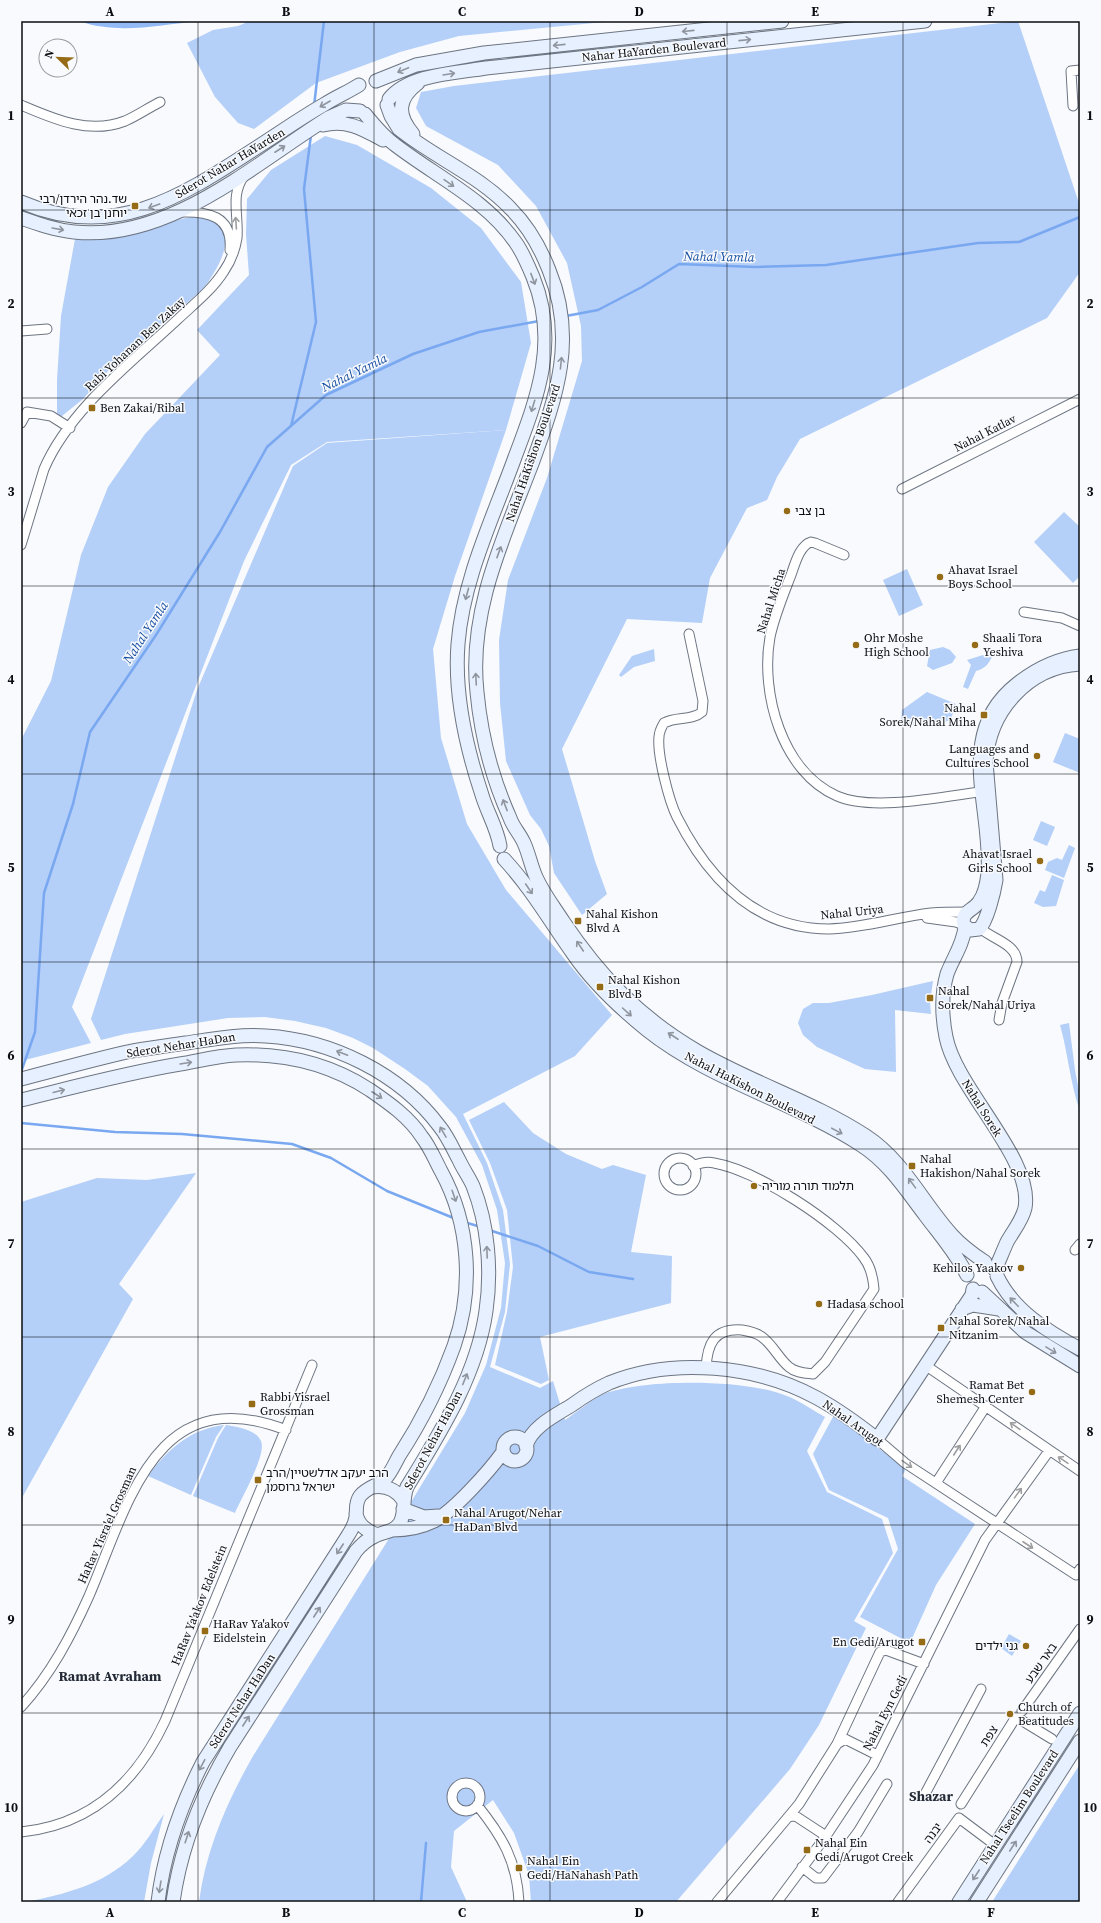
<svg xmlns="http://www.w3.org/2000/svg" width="1101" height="1923" font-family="'Source Serif 4','Noto Sans Hebrew',serif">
	<rect width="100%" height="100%" fill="#f8fafd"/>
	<!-- green -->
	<path fill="#b4cff8" d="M250,21H615L459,36L400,52L316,83L254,129L238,123L215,97L187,43L213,30L238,26Z
		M1018,21L1080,206V272L1047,318L800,439L777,477L767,500L747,508L710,578L702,623L627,619L562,749L595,861L607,894L582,915L554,873L549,846L541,829L530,815L506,761L500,703L499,640L508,580L547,478L582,361L581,326L567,263L536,206L498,165L426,126L416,108L421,92L454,86Z
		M325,136L357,145L431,188L481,228L521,282L531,343L506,430L327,442L291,465L244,561L72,1007L91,1043L21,1061V740L51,681L81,555L108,487L145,434L220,355L197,330L249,275L246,234L247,199L271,170Z
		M196,216C201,217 208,217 212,219C241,233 216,272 203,289L109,370L83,399L57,420V380L61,316L75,239L134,234L181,219Z
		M506,430L455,576L433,649L441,738L467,824L506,890L612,1015L575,1056L463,1114L487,1163L503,1210L510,1264L505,1312L490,1367L540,1388L553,1381L565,1420C576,1413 597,1395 609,1392C651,1379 746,1379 787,1396C800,1401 812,1410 825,1417L807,1451L827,1492L882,1519L893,1553L854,1621L866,1628L819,1725L790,1769L676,1902H531L529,1875L514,1833L493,1800L454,1831L451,1867L467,1902H199C206,1849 227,1802 253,1756L385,1545L465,1413L486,1365L501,1308L505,1263L497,1210L482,1165L456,1117L428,1086L405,1069L373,1048L353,1038L326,1028L295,1021L265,1017L228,1018L125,1034L101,1040L91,1019L197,690L293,466L327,443Z
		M1064,512L1080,527V576L1073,583L1034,542Z
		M907,569L923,605L899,616L883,580Z
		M943,647L950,650L956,657L952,663L933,670L927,666L930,650Z
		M654,649L655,661L634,667L621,677L619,675L632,656Z
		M983,655L992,657C988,665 984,669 976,671L968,689L963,687L971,665L967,660Z
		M927,692L956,704L951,719L940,725L924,722L910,726L901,722L902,710Z
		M1065,733L1080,739V773L1053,762Z
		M1041,821L1055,827L1047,846L1033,840Z
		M1069,845L1075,848L1064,878L1045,870L1048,862L1057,858L1062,860Z
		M1052,875L1064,880L1056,906L1043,907L1034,903L1040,890L1045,892Z
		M933,981L930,1002L931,1014L895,1010L896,1072L865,1069L817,1047L803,1035L798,1023L803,1009L813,1003H829L872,995Z
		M1069,1023L1075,1070L1080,1096V1111C1070,1083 1068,1053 1060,1025Z
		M504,1102L533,1133L566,1154L602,1169L613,1165L646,1175L631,1252L672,1256L671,1303L540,1337L549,1380L541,1384L495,1365L507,1312L513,1267L507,1210L490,1163L469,1120Z
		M196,1173L119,1284L133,1299L23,1496L21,1506V1202L97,1178L147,1180Z
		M834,1415L906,1469L902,1476L975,1524L936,1585L910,1643L860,1617L898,1549L888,1518L829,1490L813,1454Z
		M224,1425L216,1437L191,1495L148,1476C167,1450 190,1429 224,1425Z
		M226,1425C237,1427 255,1429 261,1441C267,1454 241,1499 235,1513L193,1496L218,1438Z
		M1009,1634L1021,1641L1012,1656L1001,1648Z
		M1080,1764V1902H992Z
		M164,1814L151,1863L144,1902H26C65,1894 103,1885 133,1856C145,1845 154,1828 164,1814Z"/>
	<!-- forest -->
	<path fill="#94baf5" d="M79,21H199C159,25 118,35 79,21Z"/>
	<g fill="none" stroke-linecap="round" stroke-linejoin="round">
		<!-- stream -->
		<path stroke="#79a8f1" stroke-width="2.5" d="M314,106L324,21
			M566,316L598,310L642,287L679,264L755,267L826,265L978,243L1019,242L1080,217
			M291,426L316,322L304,189L311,135
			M21,1072L35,1032L44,893L73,804L90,732L156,635L220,532L267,447L326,395L413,354L479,332L539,321
			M21,1123L115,1132L182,1134L292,1144L331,1158L387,1191L456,1219
			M464,1222L481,1227
			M489,1230L538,1246L589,1272L633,1279
			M421,1902L426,1843"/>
		<!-- street casing -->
		<g stroke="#6d7582" stroke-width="11">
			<path id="street" d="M21,105C54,119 89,135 125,121C137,116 148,108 160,102
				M1073,106L1071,71L1080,70
				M180,212C208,211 233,216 230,250
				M21,331L47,329
				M21,423L27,412L51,416L70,428
				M902,489L1080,399
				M21,545L44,469C70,409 131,363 178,319C194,304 212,290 224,271C231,261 235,250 237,238C239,216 230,195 244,176
				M844,555L815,543L811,542C798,546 794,569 789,580C782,598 774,618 770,637C760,693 782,772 837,796C873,812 946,796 986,791
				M1024,612L1062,618L1080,626
				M689,634L703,701L702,712C692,721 676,716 664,723C661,728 659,732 659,737C657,755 669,801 677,817C708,878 755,929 829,929C864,928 897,917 931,913C943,912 955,912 968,912
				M927,918L956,922L964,925
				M980,928C992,939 1017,944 1017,962L1002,1003L999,1020
				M664 1174a16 16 0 1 1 32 0a16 16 0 1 1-32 0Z
				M693,1166C700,1163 707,1161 714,1163C756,1170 839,1223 864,1258C871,1267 873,1277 874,1289L825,1362L813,1374C805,1373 796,1373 789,1367C779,1359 773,1345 762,1337C757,1333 748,1331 742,1330C714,1328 707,1344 706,1369
				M1075,1250L1080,1244
				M925,1365L1080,1471
				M877,1439L905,1463L1076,1575L1080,1569
				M936,1483L986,1406
				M21,1707C51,1674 71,1636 89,1596C128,1505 155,1379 286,1430
				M1022,1711L1080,1629
				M837,1744L845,1739L877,1755
				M452 1797a14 14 0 1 1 28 0a14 14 0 1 1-28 0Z
				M925,1794L981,1689
				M961,1804L1016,1717L1052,1739
				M477,1805C502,1836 517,1861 519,1902
				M789,1817L793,1816L797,1817L826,1836
				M21,1832C91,1825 136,1783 165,1721L312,1365
				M802,1867L816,1878H823L858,1832L887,1784
				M717,1902L799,1804L837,1744L880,1652L886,1650L924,1664
				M777,1902L826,1836L873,1765L985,1540L1049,1451
				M898,1902L959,1818L995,1845"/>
		</g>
		<!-- secondary casing -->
		<g stroke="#6d7582" stroke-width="15">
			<path id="secondary" d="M376,81L416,65L484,53L782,21
				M389,99C409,74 457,73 486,68L925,21
				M387,105L391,116L399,129C435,158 479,175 511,209C529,227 540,247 549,270C577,338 557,395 533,461C505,535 468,610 477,692C481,735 492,778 510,818C513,827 520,834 524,843C529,854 531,866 536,877C543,893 554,907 563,921C600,976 639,1017 697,1051C752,1083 814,1102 866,1136C904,1161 922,1202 952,1235C962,1246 973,1254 985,1262
				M365,114C374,125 383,136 394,144C435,176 486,199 516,243C523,253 528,265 533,277C559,341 538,396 515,457C493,518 463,579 458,644C454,695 466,747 482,795C487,812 497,828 500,846
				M323,125C346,119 363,129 383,140
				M413,134C397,115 397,99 418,83
				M21,202C115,242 182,196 259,146C281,132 302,117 325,104C336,97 348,92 359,85
				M21,218C38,224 55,230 74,232C168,242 253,165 328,118L346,110L360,111
				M1080,656C1056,659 1036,669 1017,684C953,734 993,808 988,873C987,883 985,894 979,902C973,911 960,912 964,925L970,930L979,929C987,922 994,892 996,880L986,762C989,711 1028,667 1080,664
				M504,859C531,888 551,923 574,955C594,984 620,1008 647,1030C711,1081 793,1101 861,1145C888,1162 906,1190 925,1215C940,1235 956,1253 967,1275
				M965,927C963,945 953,958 947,974C941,995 942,1017 946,1037C956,1089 1034,1159 1025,1208C1022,1221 1013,1231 1007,1242C1003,1251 999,1261 995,1270
				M21,1079C56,1070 92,1060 127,1052C147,1048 167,1046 186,1043C213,1039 239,1034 266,1036C331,1040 400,1073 440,1127C448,1137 453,1149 459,1160C463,1169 469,1177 473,1186C488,1224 492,1270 486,1311C477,1375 440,1433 407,1487C402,1499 406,1512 400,1523C393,1533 384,1531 375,1536C368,1539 361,1545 356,1551L230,1747C201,1796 181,1845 173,1902
				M21,1100C74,1087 126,1073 180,1064C198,1061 217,1056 236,1055C284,1053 330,1064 370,1090C389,1103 409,1117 422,1137C430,1147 435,1160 441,1171C470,1224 474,1289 454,1346C440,1385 421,1422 399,1456C395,1463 391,1473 385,1479C378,1486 367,1487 360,1496C355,1503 357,1509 356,1517C355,1524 351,1531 347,1537L203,1762C180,1807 164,1852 158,1902
				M997,1276C1013,1310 1048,1332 1080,1349
				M982,1292L1025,1332L1080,1366
				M962,1309L973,1305L999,1309
				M503 1449a12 12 0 1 1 24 0a12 12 0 1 1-24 0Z
				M526,1446C531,1427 556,1415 572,1405C583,1397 596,1389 609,1383C673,1357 757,1365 817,1398C839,1410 858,1424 877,1439L972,1295L973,1289
				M372,1487C384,1485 396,1489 403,1500
				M403,1509L424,1517L438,1516
				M356,1514C359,1526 366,1530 377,1535
				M392,1530C406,1530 422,1527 434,1521C454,1511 490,1470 503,1452
				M959,1902L1080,1713
				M977,1902L1080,1741"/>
		</g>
		<!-- street -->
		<use href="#street" stroke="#fff" stroke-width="9"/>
		<!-- secondary -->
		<use href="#secondary" stroke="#e7f0fe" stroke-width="13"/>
	</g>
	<!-- one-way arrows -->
	<defs><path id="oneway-shaft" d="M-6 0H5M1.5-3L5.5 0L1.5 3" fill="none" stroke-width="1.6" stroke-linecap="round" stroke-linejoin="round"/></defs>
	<g stroke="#8f959f">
		<use href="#oneway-shaft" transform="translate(688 31) rotate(174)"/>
		<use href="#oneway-shaft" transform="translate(745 40) rotate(-6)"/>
		<use href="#oneway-shaft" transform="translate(559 45) rotate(174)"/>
		<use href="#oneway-shaft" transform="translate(403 70) rotate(157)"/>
		<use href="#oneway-shaft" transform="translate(449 74) rotate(-9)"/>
		<use href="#oneway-shaft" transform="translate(325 104) rotate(150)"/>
		<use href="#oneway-shaft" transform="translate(280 149) rotate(-33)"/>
		<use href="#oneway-shaft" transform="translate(449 183) rotate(35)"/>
		<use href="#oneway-shaft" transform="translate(154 206) rotate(160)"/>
		<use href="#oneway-shaft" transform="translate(58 229) rotate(10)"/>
		<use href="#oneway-shaft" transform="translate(533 279) rotate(69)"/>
		<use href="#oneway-shaft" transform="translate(561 363) rotate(-84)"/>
		<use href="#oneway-shaft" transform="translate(533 406) rotate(107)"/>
		<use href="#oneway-shaft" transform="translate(499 552) rotate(-70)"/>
		<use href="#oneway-shaft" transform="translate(467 594) rotate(105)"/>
		<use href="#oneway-shaft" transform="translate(476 679) rotate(-93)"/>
		<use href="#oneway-shaft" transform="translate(505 805) rotate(-111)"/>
		<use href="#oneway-shaft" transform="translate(529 889) rotate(56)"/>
		<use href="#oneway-shaft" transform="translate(580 946) rotate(-124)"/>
		<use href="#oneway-shaft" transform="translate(627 1012) rotate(42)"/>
		<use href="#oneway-shaft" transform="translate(673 1036) rotate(-147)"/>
		<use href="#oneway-shaft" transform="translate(342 1053) rotate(-159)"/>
		<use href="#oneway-shaft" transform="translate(186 1063) rotate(-9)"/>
		<use href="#oneway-shaft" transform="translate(59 1091) rotate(-14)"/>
		<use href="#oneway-shaft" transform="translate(377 1095) rotate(33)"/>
		<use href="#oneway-shaft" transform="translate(837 1131) rotate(28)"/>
		<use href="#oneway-shaft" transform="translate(443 1132) rotate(-120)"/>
		<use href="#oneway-shaft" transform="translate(912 1183) rotate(-126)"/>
		<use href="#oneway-shaft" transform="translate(454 1196) rotate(71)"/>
		<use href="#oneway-shaft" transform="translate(487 1252) rotate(-92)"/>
		<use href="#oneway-shaft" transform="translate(1014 1302) rotate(-134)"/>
		<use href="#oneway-shaft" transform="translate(1051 1350) rotate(31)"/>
		<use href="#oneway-shaft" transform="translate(465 1379) rotate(-68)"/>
		<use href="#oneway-shaft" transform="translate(340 1549) rotate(123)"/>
		<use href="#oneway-shaft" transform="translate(317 1612) rotate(-57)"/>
		<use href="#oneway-shaft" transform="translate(246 1721) rotate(-57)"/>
		<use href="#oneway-shaft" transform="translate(202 1765) rotate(118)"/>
		<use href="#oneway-shaft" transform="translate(187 1837) rotate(-72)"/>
		<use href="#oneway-shaft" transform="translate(1013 1846) rotate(-57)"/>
		<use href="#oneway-shaft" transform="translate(976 1875) rotate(123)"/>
		<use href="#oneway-shaft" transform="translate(160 1887) rotate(99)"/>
	</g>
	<g stroke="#9d9ea0">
		<use href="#oneway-shaft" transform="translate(236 223) rotate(-94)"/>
		<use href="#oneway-shaft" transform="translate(1015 1426) rotate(-145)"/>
		<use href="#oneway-shaft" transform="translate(957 1450) rotate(-57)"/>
		<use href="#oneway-shaft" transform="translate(1063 1460) rotate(-146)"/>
		<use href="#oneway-shaft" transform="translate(907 1464) rotate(35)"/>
		<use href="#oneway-shaft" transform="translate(1018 1493) rotate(-54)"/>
		<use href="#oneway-shaft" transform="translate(1028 1545) rotate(33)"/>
	</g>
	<!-- grid -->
	<path fill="none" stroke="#0a0d11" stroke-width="1" stroke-opacity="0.55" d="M198,21V1902M374,21V1902M550,21V1902M727,21V1902M903,21V1902M21,210H1080M21,398H1080M21,586H1080M21,774H1080M21,962H1080M21,1149H1080M21,1337H1080M21,1525H1080M21,1713H1080"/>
	<!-- markers -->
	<g fill="#956b16" stroke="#f8fafd" stroke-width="1.5">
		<rect x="131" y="202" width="8" height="8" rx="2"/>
		<rect x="88" y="404" width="8" height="8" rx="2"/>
		<circle cx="787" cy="511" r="4"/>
		<circle cx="940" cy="577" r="4"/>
		<circle cx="856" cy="645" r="4"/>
		<circle cx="975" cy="645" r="4"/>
		<rect x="980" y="711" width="8" height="8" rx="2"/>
		<circle cx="1037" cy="756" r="4"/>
		<circle cx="1040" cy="861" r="4"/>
		<rect x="574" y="917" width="8" height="8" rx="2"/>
		<rect x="596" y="983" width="8" height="8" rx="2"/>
		<rect x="926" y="994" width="8" height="8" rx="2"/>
		<rect x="908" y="1162" width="8" height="8" rx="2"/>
		<circle cx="754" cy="1186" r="4"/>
		<circle cx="1021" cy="1268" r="4"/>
		<circle cx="819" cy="1304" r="4"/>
		<rect x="937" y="1324" width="8" height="8" rx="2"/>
		<circle cx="1032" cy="1392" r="4"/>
		<rect x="248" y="1400" width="8" height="8" rx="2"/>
		<rect x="254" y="1476" width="8" height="8" rx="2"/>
		<rect x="442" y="1516" width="8" height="8" rx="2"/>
		<rect x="201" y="1627" width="8" height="8" rx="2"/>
		<rect x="918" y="1638" width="8" height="8" rx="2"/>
		<circle cx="1026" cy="1646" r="4"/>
		<circle cx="1010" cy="1714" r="4"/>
		<rect x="803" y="1846" width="8" height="8" rx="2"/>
		<rect x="515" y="1864" width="8" height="8" rx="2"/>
	</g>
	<g text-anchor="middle" stroke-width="3" stroke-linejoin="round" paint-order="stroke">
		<!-- street labels -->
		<g font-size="12" fill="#0a0d11" stroke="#f8fafd">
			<text transform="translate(654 50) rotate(-6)" y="4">Nahar HaYarden Boulevard</text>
			<text transform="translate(230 163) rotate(-31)" y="4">Sderot Nahar HaYarden</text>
			<text transform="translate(135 344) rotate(-43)" y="4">Rabi Yohanan Ben Zakay</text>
			<text transform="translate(985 433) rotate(-27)" y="4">Nahal Katlav</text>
			<text transform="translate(533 453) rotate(-71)" y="4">Nahal HaKishon Boulevard</text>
			<text transform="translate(771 601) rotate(-72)" y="4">Nahal Micha</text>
			<text transform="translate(852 912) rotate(-6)" y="4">Nahal Uriya</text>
			<text transform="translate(181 1045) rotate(-9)" y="4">Sderot Nehar HaDan</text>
			<text transform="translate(750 1088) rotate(27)" y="4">Nahal HaKishon Boulevard</text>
			<text transform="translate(982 1108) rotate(58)" y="4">Nahal Sorek</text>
			<text transform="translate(853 1423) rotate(35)" y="4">Nahal Arugot</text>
			<text transform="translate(433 1440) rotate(-62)" y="4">Sderot Nehar HaDan</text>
			<text transform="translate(107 1525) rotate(-66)" y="4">HaRav Yisra'el Grosman</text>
			<text transform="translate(199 1605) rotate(-68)" y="4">HaRav Ya'akov Edelstein</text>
			<text transform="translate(1041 1663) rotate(-55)" y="4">באר שבע</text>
			<text transform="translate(242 1701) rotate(-57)" y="4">Sderot Nehar HaDan</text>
			<text transform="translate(885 1713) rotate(-63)" y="4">Nahal Eyn Gedi</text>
			<text transform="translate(989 1736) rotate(-58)" y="4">צפת</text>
			<text transform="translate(1019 1807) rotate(-57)" y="4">Nahal Tseelim Boulevard</text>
			<text transform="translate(933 1833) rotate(-54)" y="4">יבנה</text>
		</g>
		<!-- poi labels -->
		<g font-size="12" fill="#0a0d11" stroke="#f8fafd" text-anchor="start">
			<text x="127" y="203" text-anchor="end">שד.נהר הירדן/רבי<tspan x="127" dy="14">יוחנן בן זכאי</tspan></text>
			<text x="100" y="412">Ben Zakai/Ribal</text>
			<text x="795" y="515">בן צבי</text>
			<text x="948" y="574">Ahavat Israel<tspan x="948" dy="14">Boys School</tspan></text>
			<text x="864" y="642">Ohr Moshe<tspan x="864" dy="14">High School</tspan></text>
			<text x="983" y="642">Shaali Tora<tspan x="983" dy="14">Yeshiva</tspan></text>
			<text x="976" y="712" text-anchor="end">Nahal<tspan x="976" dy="14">Sorek/Nahal Miha</tspan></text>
			<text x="1029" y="753" text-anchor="end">Languages and<tspan x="1029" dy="14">Cultures School</tspan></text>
			<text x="1032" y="858" text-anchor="end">Ahavat Israel<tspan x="1032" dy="14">Girls School</tspan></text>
			<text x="586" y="918">Nahal Kishon<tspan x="586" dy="14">Blvd A</tspan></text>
			<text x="608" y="984">Nahal Kishon<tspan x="608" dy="14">Blvd B</tspan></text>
			<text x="938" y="995">Nahal<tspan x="938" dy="14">Sorek/Nahal Uriya</tspan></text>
			<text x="920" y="1163">Nahal<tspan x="920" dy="14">Hakishon/Nahal Sorek</tspan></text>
			<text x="762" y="1190">תלמוד תורה מוריה</text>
			<text x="1013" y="1272" text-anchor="end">Kehilos Yaakov</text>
			<text x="827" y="1308">Hadasa school</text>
			<text x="949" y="1325">Nahal Sorek/Nahal<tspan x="949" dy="14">Nitzanim</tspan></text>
			<text x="1024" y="1389" text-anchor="end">Ramat Bet<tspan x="1024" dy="14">Shemesh Center</tspan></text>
			<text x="260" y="1401">Rabbi Yisrael<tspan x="260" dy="14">Grossman</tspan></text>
			<text x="266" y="1477">הרב יעקב אדלשטיין/הרב<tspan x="266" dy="14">ישראל גרוסמן</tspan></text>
			<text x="454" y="1517">Nahal Arugot/Nehar<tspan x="454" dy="14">HaDan Blvd</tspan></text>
			<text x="213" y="1628">HaRav Ya'akov<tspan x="213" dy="14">Eidelstein</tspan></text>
			<text x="914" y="1646" text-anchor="end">En Gedi/Arugot</text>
			<text x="1018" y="1650" text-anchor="end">גני ילדים</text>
			<text x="1018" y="1711">Church of<tspan x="1018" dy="14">Beatitudes</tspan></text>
			<text x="815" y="1847">Nahal Ein<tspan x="815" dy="14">Gedi/Arugot Creek</tspan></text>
			<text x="527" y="1865">Nahal Ein<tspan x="527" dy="14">Gedi/HaNahash Path</tspan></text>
		</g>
		<!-- water labels -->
		<g font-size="13" font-style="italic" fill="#164ea3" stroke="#f8fafd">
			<text transform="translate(719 256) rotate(1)" y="5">Nahal Yamla</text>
			<text transform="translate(354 372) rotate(-26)" y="5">Nahal Yamla</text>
			<text transform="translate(145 632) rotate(-57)" y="5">Nahal Yamla</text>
		</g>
		<!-- quarter labels -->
		<g font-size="14" font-weight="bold" fill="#252b36" stroke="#f8fafd">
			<text x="110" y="1681">Ramat Avraham</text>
			<text x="931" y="1801">Shazar</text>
		</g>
	</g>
	<!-- border -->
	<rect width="1101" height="1923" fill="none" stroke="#f8fafd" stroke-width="44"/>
	<!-- north arrow -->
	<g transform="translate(58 58) rotate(293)"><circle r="19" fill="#f8fafd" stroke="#999b9f"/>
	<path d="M0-3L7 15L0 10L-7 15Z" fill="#956b16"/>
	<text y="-6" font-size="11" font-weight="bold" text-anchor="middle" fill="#0a0d11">N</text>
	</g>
	<rect x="22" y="22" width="1057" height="1879" fill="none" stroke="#0a0d11" stroke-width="1.5"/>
	<g font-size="13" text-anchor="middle" font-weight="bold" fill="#0a0d11">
		<text x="110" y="16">A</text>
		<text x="286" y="16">B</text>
		<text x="462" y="16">C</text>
		<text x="639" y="16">D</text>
		<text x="815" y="16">E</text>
		<text x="991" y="16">F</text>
		<text x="11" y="120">1</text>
		<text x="1090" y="120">1</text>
		<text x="11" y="308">2</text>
		<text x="1090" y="308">2</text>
		<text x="11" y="496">3</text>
		<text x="1090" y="496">3</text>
		<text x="11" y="684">4</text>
		<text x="1090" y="684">4</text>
		<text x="11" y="872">5</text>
		<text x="1090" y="872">5</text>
		<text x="11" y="1060">6</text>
		<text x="1090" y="1060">6</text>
		<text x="11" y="1248">7</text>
		<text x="1090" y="1248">7</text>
		<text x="11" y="1436">8</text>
		<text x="1090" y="1436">8</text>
		<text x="11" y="1624">9</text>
		<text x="1090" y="1624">9</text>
		<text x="11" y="1812">10</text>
		<text x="1090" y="1812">10</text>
		<text x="110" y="1917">A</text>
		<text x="286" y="1917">B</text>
		<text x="462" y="1917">C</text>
		<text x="639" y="1917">D</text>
		<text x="815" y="1917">E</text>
		<text x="991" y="1917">F</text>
	</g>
</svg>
